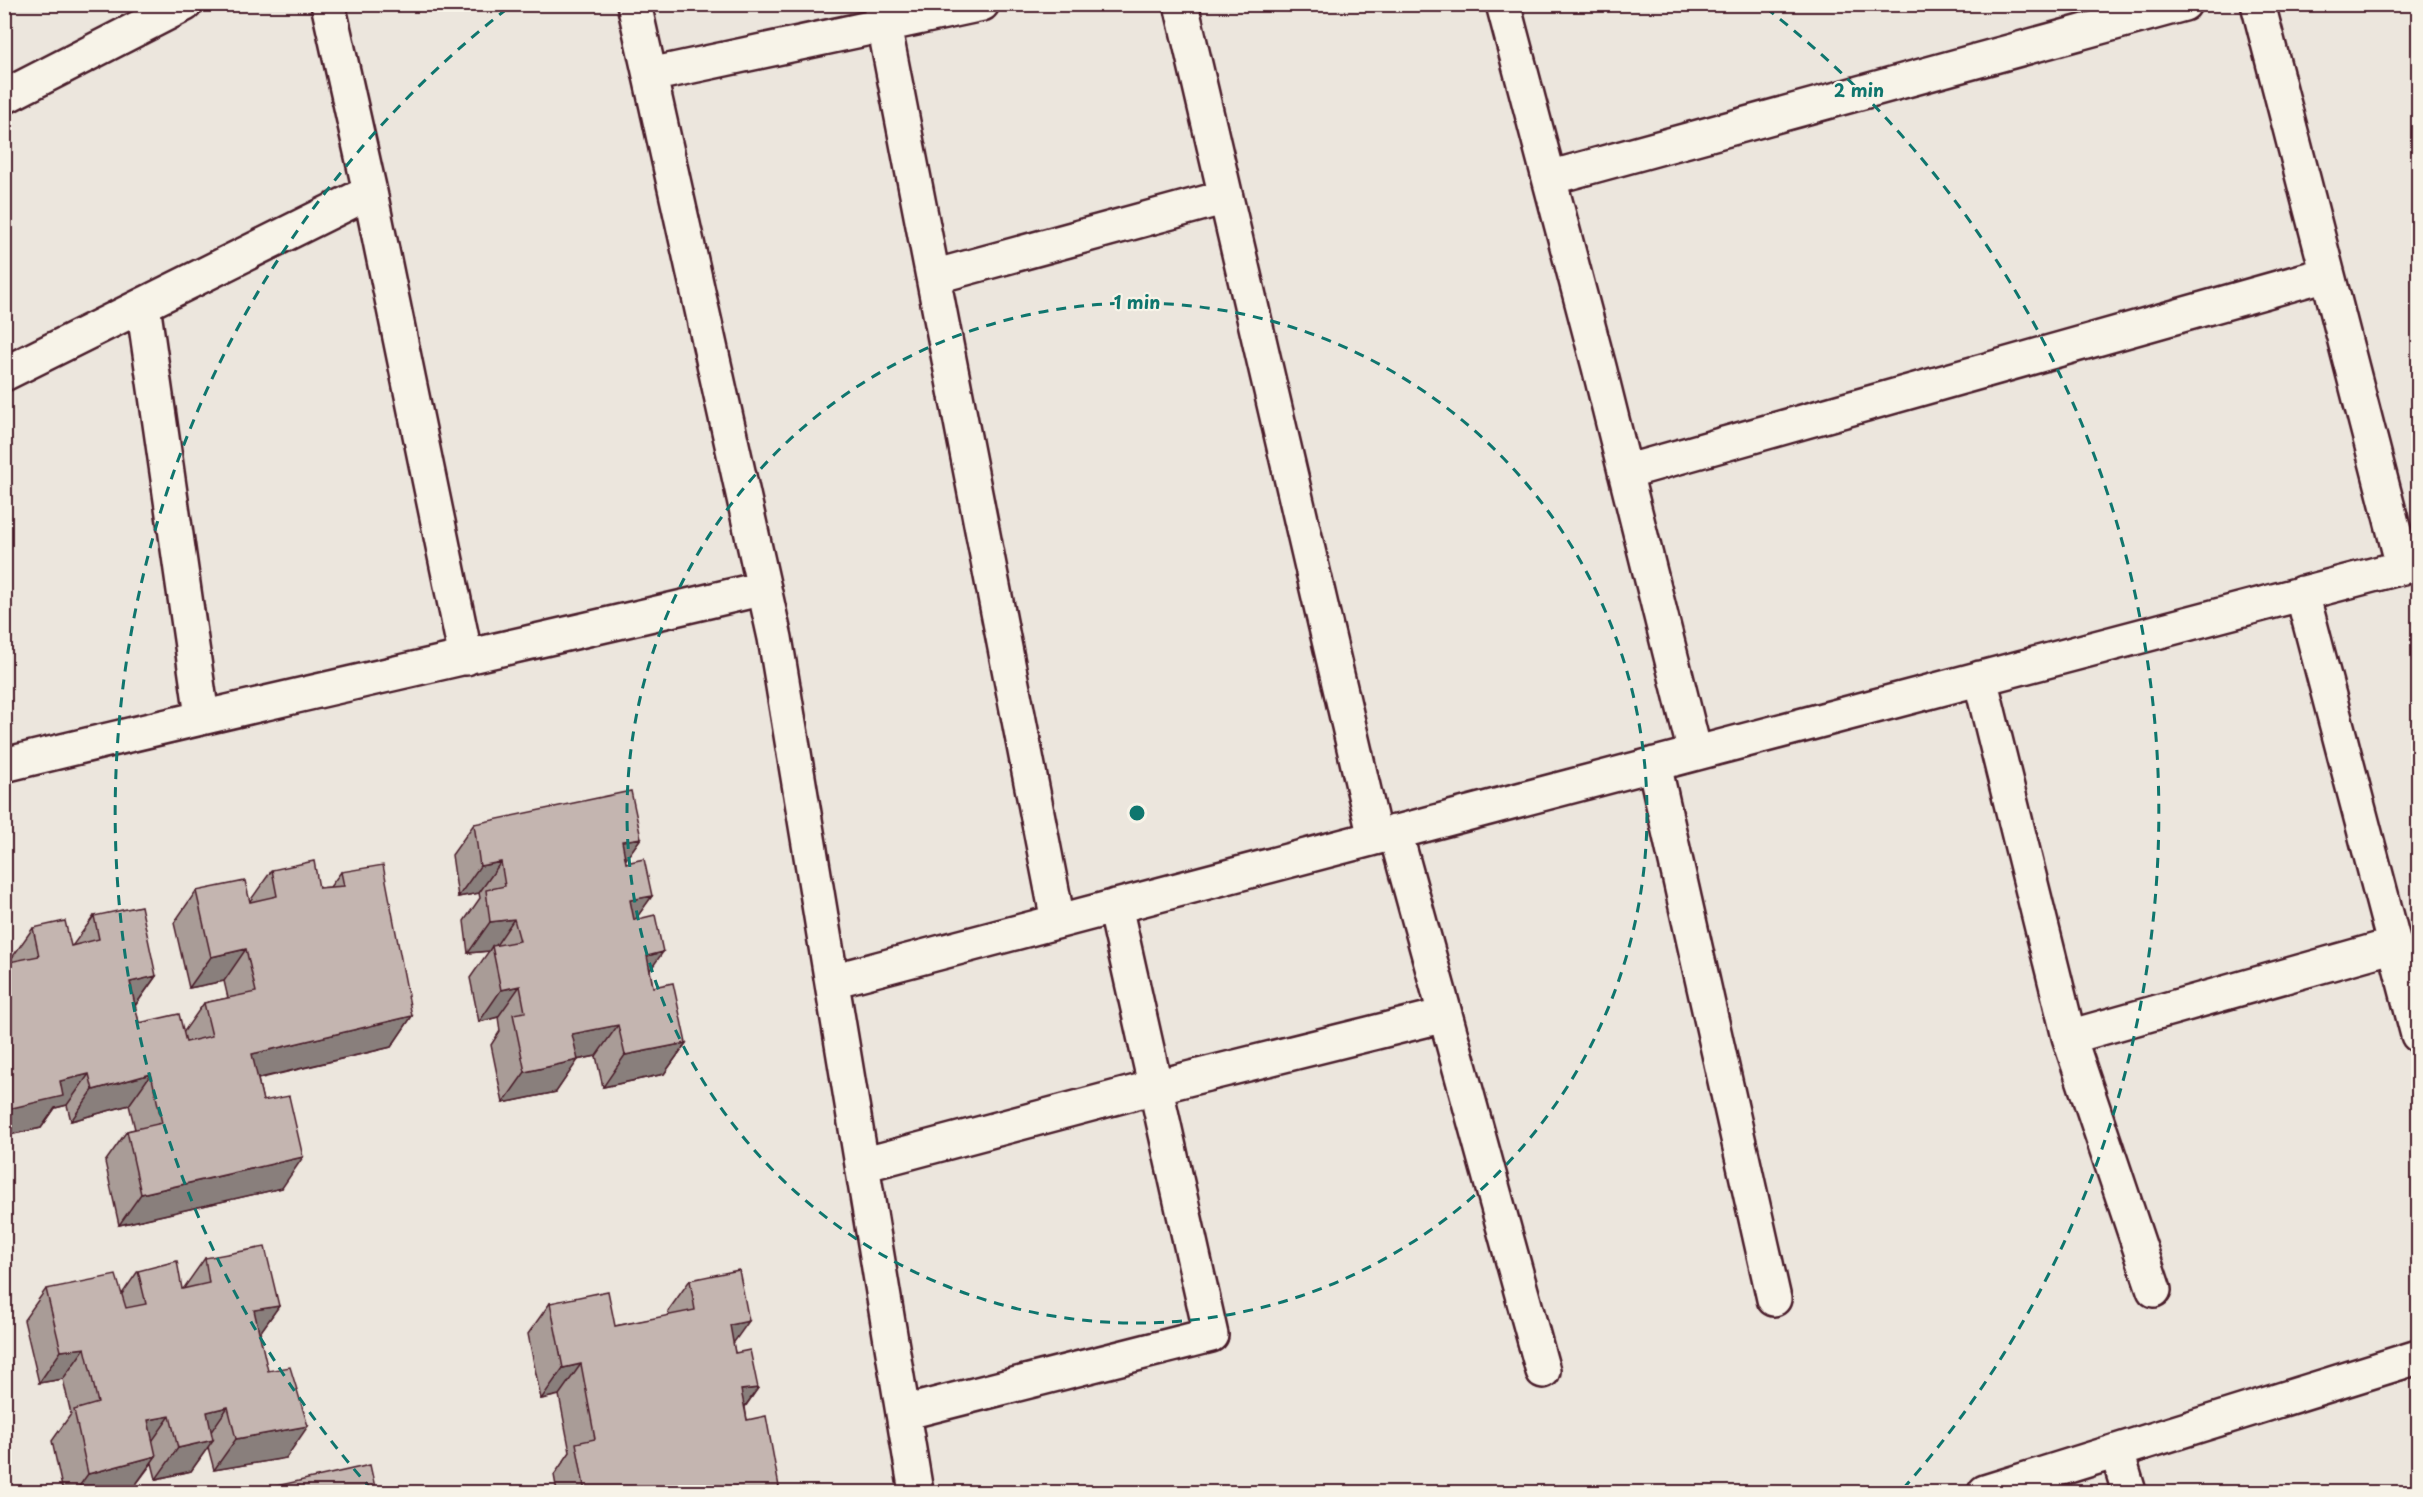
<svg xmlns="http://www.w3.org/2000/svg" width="2423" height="1497" font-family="'Playpen Sans',sans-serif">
	<rect width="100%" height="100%" fill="#ece6dd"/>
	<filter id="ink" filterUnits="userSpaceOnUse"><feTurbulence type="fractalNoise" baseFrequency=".0167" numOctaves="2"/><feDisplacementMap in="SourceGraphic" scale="12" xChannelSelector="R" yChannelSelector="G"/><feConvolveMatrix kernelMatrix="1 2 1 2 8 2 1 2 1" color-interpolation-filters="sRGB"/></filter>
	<g filter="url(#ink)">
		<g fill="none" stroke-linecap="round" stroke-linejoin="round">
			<!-- minor casing -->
			<g stroke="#4a1f2b" stroke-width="38">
				<path id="minor" d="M328,4L370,192L466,658
					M634,4L775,638L916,1492
					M880,4L1058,921
					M1181,4L1375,838
					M1503,4L1599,367L1695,753
					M2258,4L2403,566
					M650,75L982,4
					M4,97L185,4
					M1549,178L2184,4
					M933,277L1226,197
					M143,305L202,716
					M4,374L370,192
					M1625,472L2327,274
					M2302,593L2418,1035
					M1980,678L2069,1037L2395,945
					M1654,764L1774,1299
					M4,765C257,703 511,648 764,588
					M1395,832L1543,1371
					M832,981L2418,563
					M2069,1037L2154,1290
					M862,1165L1155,1087L1445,1015
					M903,1413L1211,1335L1115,906
					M2117,1452L2129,1492
					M1985,1492L2418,1357"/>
			</g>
			<!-- minor -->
			<use href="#minor" stroke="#f7f3e8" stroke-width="33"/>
		</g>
		<!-- wall -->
		<path fill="#a99c97" stroke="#4a1f2b" stroke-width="1.5" d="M474,824L641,838L625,860L626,863L652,896L635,919L650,971L653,987L686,1043L664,1074L603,1087L596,1056L577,1060L556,1092L503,1103L491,1045L500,1031L498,1017L479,1022L470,978L489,951L468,953L464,921L480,898L479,893L458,897L452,855Z
			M272,870L319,888L330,887L341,872L412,1016L391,1047L258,1079L282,1188L119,1225L105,1162L127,1131L135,1129L129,1105L71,1121L67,1105L55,1108L41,1128L4,1136V963L11,962V959L33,928L71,946L73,945L94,916L156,976L135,1006L139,1023L183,1033L204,1003L228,998L224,981L189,988L174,923L196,891L250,901Z
			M205,1258L279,1306L259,1334L286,1458L214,1470L208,1447L191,1471L156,1479L152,1463L134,1487L115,1492H63L52,1441L71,1414L63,1379L39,1383L24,1320L46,1289L122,1294L138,1271L182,1289L184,1288Z
			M690,1280L733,1343L735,1353L758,1388L745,1407L747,1420L780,1492H557L554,1475L570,1452L559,1395L541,1399L528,1334L550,1303L615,1326L669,1316L668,1311Z"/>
		<!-- shaded-wall -->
		<path fill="#897f7b" stroke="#4a1f2b" stroke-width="1.5" d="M641,838L619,869L622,841Z
			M501,862L479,893L458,897L480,866Z
			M652,896L630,927V900Z
			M514,919L493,950L492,946L489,951L468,953L490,922Z
			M246,949L224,981L189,988L211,957Z
			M663,952L641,983L647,956Z
			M156,976L134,1007L130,982Z
			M520,986L498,1017L479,1022L501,990Z
			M412,1016L391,1047L230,1085L252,1054Z
			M618,1025L596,1056L550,1065L572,1034Z
			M686,1043L664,1074L603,1087L625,1055Z
			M578,1060L556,1092L503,1103L525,1072Z
			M89,1074L67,1105L55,1108L41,1128L4,1136V1110L60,1081Z
			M151,1074L129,1105L71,1121L93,1090Z
			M303,1157L282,1188L119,1225L141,1194Z
			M279,1306L257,1337L254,1310Z
			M749,1321L727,1352L730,1325Z
			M85,1348L63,1379L39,1383L61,1351Z
			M581,1364L559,1395L541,1399L563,1368Z
			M758,1388L736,1419L741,1390Z
			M228,1407L206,1439L207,1412Z
			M170,1416L148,1447V1420Z
			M308,1426L286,1458L214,1470L236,1439Z
			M213,1440L191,1471L156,1479L178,1448Z
			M156,1456L134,1487L115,1492H75L88,1474Z"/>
		<!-- building -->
		<path fill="#c4b5b0" stroke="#4a1f2b" stroke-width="1.5" d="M631,791L641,838L622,841L626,863L644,859L652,896L630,900L634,920L655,915L663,952L647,956L653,987L673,983L686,1043L625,1055L618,1025L572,1034L578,1060L525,1072L513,1014L525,1012L520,986L501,990L492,946L520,941L514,919L490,922L486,890L505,886L501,862L480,866L474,824Z
			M314,861L319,888L344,886L341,872L383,865L412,1016L252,1054L263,1101L289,1096L303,1157L141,1194L127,1131L162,1123L151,1074L93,1090L89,1074L60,1081L63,1096L4,1110V1062H6L4,1053V963L39,956L33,928L65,921L71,946L99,939L94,916L141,906L156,976L130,982L139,1023L179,1014L186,1042L212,1036L204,1003L256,992L246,949L211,957L196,891L245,881L250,902L277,896L272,870Z
			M265,1247L279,1306L254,1310L268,1371L290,1367L308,1426L236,1439L228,1407L207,1412L213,1440L178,1448L170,1416L148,1420L156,1456L88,1474L74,1410L98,1403L85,1348L61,1351L46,1289L116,1275L126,1308L146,1304L138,1271L177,1261L182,1289L209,1283L205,1258Z
			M739,1270L749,1321L730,1325L735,1353L750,1350L758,1388L741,1390L747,1420L766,1416L780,1492H585L576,1443L595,1439L581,1364L563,1368L550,1303L608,1291L615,1326L695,1310L690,1280Z
			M370,1465L376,1492H250Z"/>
	</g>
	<!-- distance rings -->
	<g fill="none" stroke="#0f766e" stroke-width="3" stroke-dasharray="10 8">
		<circle cx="1137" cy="813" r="510"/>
		<path d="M372 1490A1021 1021 0 0 1 508 8M1766 8A1021 1021 0 0 1 1902 1490"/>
	</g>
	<circle cx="1137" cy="813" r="9" fill="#0f766e" stroke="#f7f3e8" stroke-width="3"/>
	<g font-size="18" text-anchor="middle" font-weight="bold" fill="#0f766e" stroke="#f7f3e8" stroke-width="4.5" stroke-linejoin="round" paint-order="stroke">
		<text x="1859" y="97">2 min</text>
		<text x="1137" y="309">1 min</text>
	</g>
	<!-- margin -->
	<rect width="2423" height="1497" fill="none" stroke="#f7f3e8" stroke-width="24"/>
	<rect x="12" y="12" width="2399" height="1473" fill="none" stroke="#4a1f2b" stroke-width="2" filter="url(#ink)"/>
</svg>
